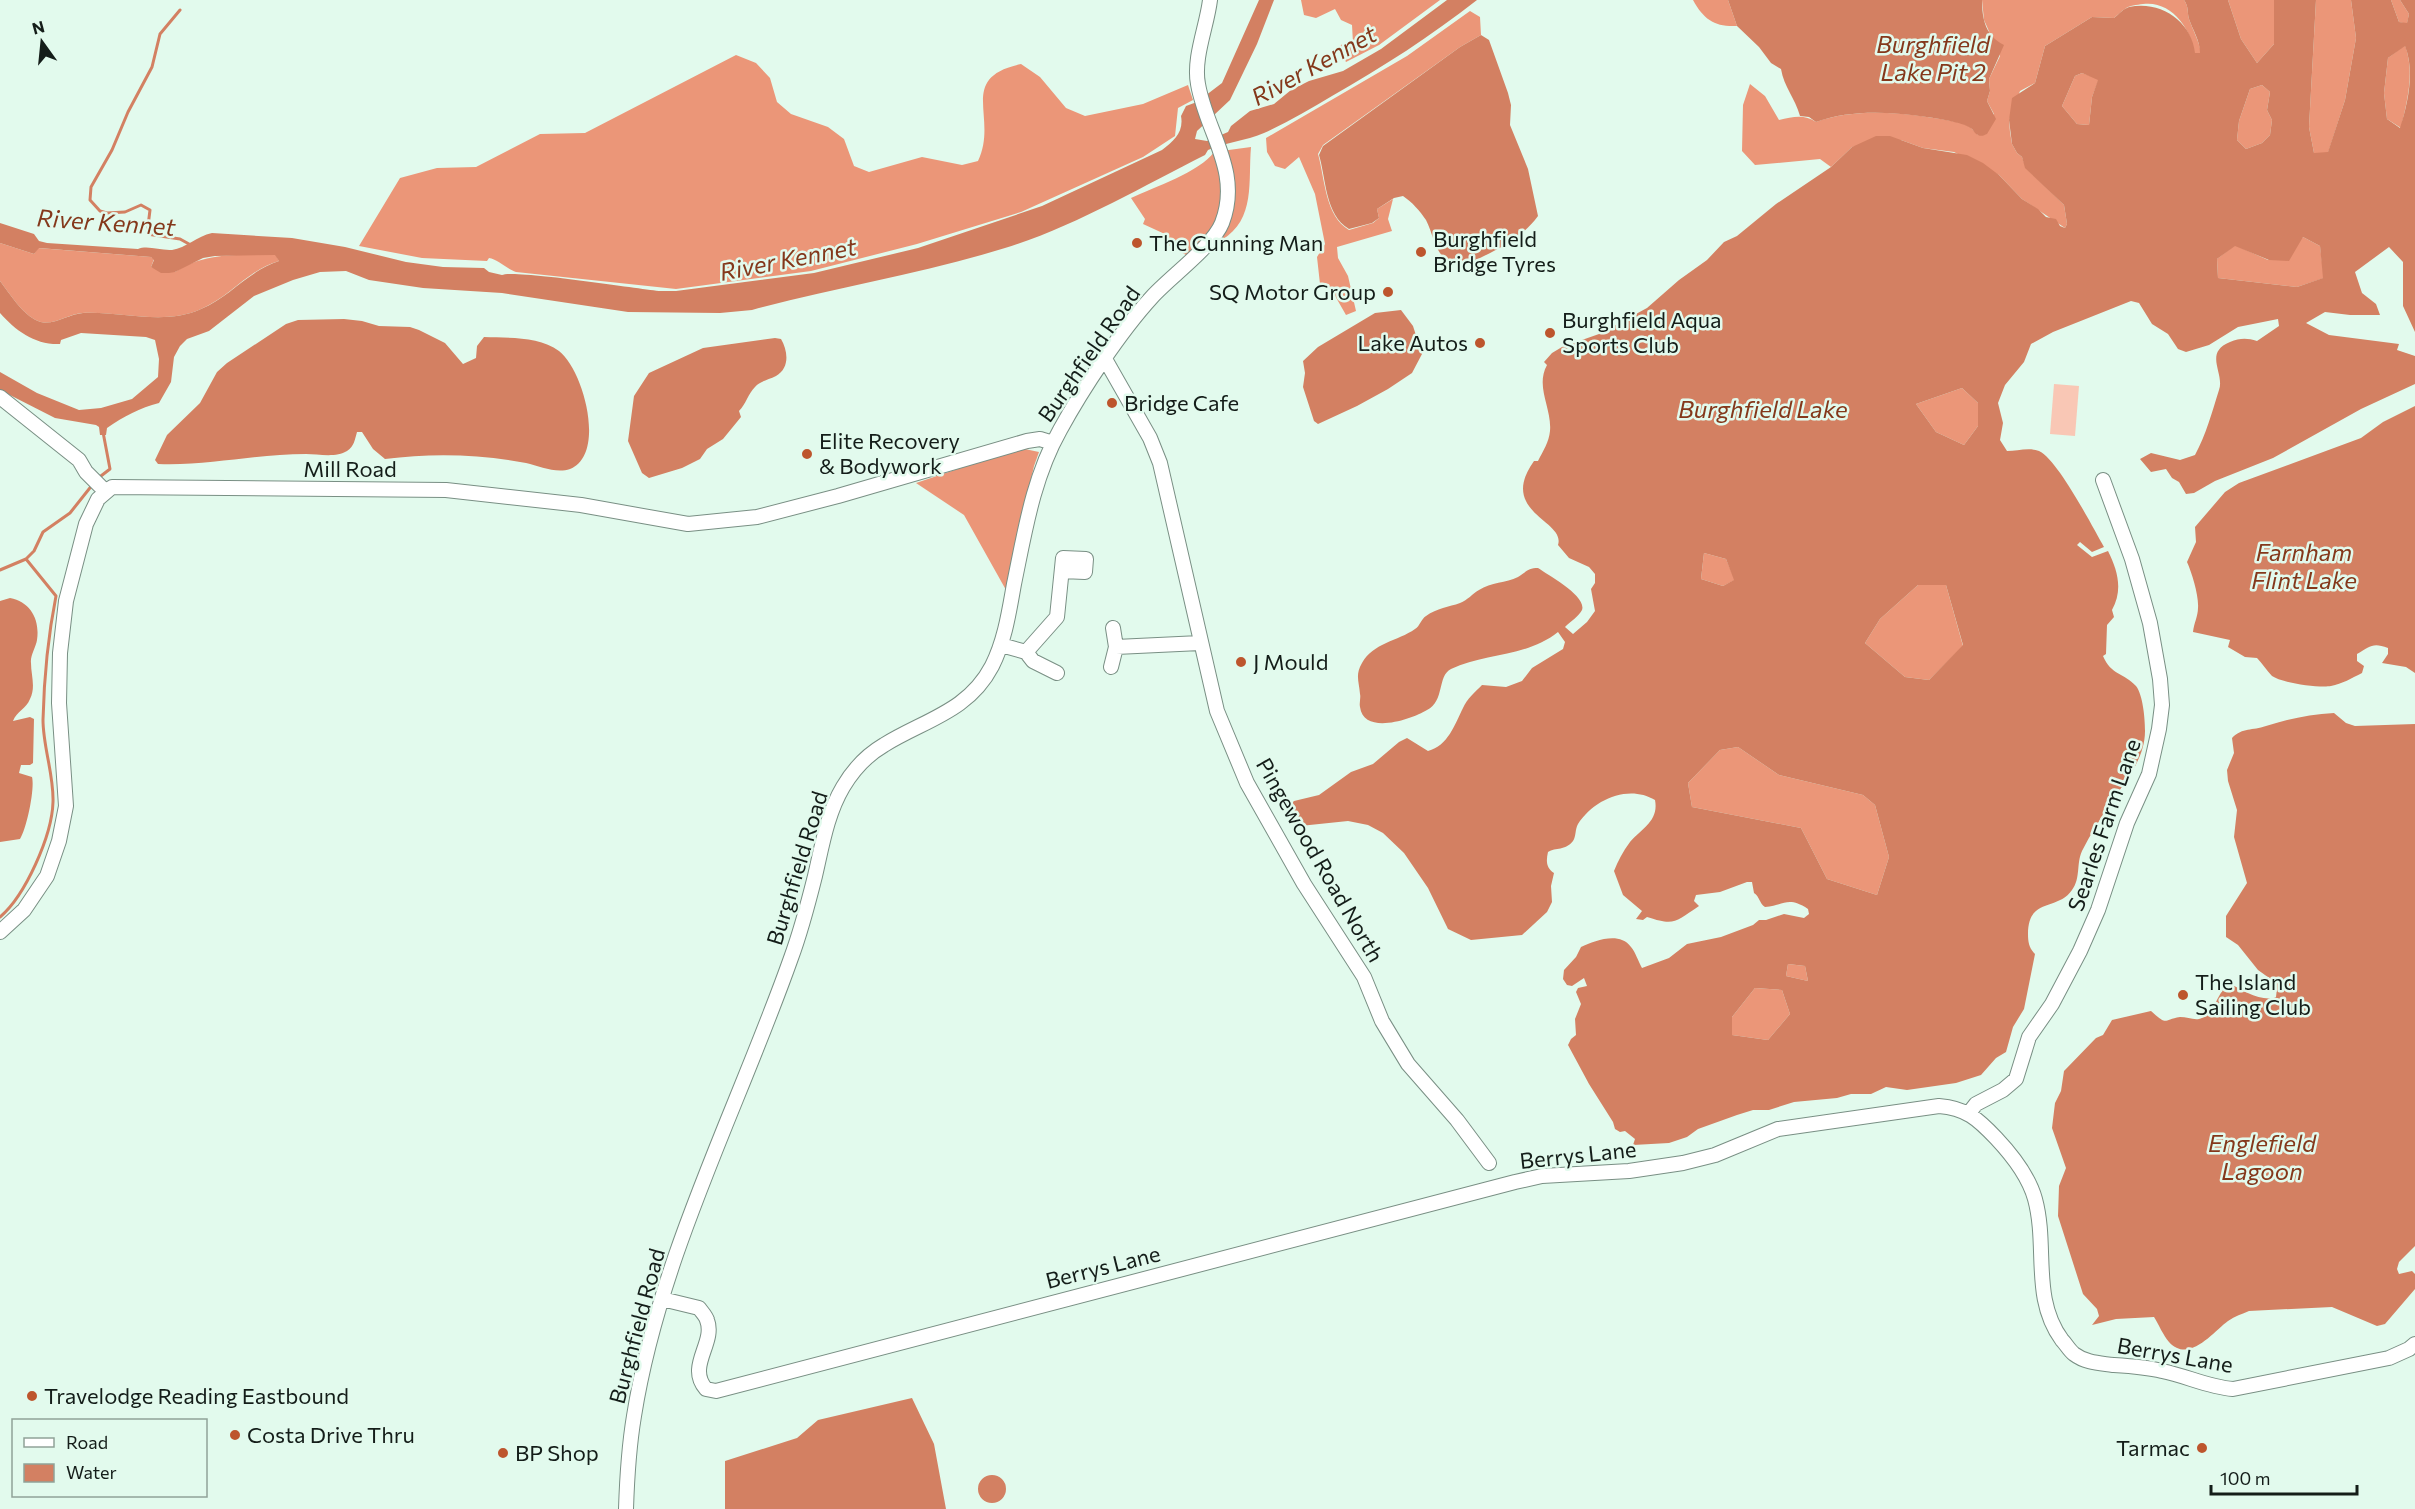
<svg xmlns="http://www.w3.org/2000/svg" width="2415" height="1509" font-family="Commissioner,sans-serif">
	<rect width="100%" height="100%" fill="#e2faed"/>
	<!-- green -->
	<path fill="#f9c7b5" d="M2054,384L2079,386L2075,436L2050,434Z"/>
	<!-- forest -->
	<path fill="#eb9678" d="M1301,0H1440L1379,45L1346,62L1338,49L1342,44L1353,43L1352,25L1341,20L1335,9L1316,18L1304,15Z
		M1693,0H1728L1737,26C1715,27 1704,20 1693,0Z
		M1982,0H2184C2189,7 2187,12 2189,19C2193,31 2199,40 2201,53L2194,54C2192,29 2171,0 2143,4C2137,5 2129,5 2125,9C2121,11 2118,15 2114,18L2092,17L2045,46L2035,83L2020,91L2009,120L2010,132L2012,144L2017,153L2022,157L2026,168L2064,205L2067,224L2065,228L2022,199L1999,175L1954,152L1923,148L1901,140L1852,147L1831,167L1820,159L1755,165L1742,151L1743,105L1750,84L1765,96L1779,120C1793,117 1804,114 1816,122C1861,106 1915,114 1962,123L1970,127L1978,135L1994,114L1987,101L1990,91L1989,79L2000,56L1984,20Z
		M2228,0H2274V44L2257,63L2241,39Z
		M2316,0H2351L2356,38L2345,100L2328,153H2314L2309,127Z
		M2391,0H2400L2409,14L2407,24L2399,22Z
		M1470,11L1480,17L1481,35L1460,47L1323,145L1318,154C1325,179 1325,216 1349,230L1373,223L1379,218L1377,209L1393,199L1388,219L1392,231L1337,247L1338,258L1348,276L1356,311L1346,315L1334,294L1320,284L1317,257L1325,244L1315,194L1299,157L1285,169L1275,166L1267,152L1266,138L1407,56Z
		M2405,45C2415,73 2407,101 2401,128L2387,119L2384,93L2388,58Z
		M736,55L756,63L770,78L777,102L791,114L828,127L844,139L854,166L869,172L922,157L962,165L978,161C999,117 956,78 1021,64L1040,77L1066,108L1085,116L1143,104L1188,85L1193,100L1178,108L1175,136L1143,157L1021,212L917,244L811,271L676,289L516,272C507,269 497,259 489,258L487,261L422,258L359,246L400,178L437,168L476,167L540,134L585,133Z
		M2082,73L2099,79L2092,97L2089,125L2077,124L2062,106L2075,76Z
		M2262,85L2270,92L2267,110L2272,120L2270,135L2262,143L2246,149L2237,140L2239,121L2250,89Z
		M1251,147C1248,181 1256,219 1222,240C1211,247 1206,251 1193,249L1186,255L1165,243L1167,235L1143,224L1145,219L1131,198C1154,187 1200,172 1214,152Z
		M2303,237L2320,246L2324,278L2297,287L2218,278L2217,259L2235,245L2268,260Z
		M0,243L34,254L38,248L151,257L154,259L151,267L175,272C205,252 241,255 276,255L279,261C249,269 230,297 201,309C164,326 122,311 82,313C68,314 52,327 38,321C23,315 10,294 0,281Z
		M1962,388L1978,403V426L1964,445L1936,432L1916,404Z
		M1020,448L1039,452L1034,466L1006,590L964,515L916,483Z
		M1704,553L1726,559L1735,580L1723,586L1701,579Z
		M1918,585H1946L1963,646L1929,680L1905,677L1865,643L1880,619Z
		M1738,747L1779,775L1863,795L1875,805L1889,857L1877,895L1827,879L1801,828L1692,807L1688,783L1720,750Z
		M1788,964L1805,966L1808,981L1786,976Z
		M1755,988L1782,990L1790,1014L1768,1040L1732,1035V1017Z"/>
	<!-- water -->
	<path fill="#d38062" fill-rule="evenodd" d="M1259,0H1274L1257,44L1230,100L1197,131L1195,139L1207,141L1228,132L1231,126L1250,111L1274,104L1291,90L1309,81L1343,71L1381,49L1447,0H1477C1431,36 1383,67 1332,96C1310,109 1288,122 1264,133C1245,141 1227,142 1208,150L1205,155C1141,187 1074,227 1005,248C922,274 836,287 752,310L720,313L628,312L502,293L423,288L369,280L346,271L320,272L293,280L254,296L209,331L187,339L180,346L174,357L171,382L159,403C140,408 124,416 107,428L106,435H100L99,427L96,425L55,418L0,390V372L37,393L79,410L101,408L132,399L158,377L159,359L155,340L146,337L81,333L61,340L60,344C35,345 16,331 0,313V281C10,294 23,315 38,321C52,327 68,314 83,313C122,311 164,326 201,309C230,297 248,271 279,261L275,255L215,256L203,258L175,272L169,273H161L151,267L154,260L151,257L39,248L34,254L0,243V223L34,234L39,241L47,243L138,249C148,245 161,251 172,250C186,248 197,236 212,233L292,238L345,247L406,262L443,267L484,268L489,272L502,275C513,269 639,289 661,291H676L814,273L918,248L1042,206L1162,150C1174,141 1184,132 1181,116L1186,106L1197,102L1222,83Z
		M1728,0H1982C1982,20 1986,36 2004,45L1989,79L1990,91L1987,101L1996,119L1987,134C1984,135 1982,137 1978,135C1975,134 1974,131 1972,129C1965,124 1958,123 1950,121C1908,113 1857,107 1816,122L1809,117L1800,116C1795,98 1784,87 1781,69L1771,63L1759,47L1737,26Z
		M2184,0H2228L2241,39L2257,63L2274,44V0H2316L2309,127L2314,153L2328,152L2345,100L2356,38L2351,0H2391L2399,22L2407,23L2409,14L2400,0H2415V332L2403,306V262L2389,247L2355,272L2362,293L2376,304L2380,315H2350L2325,312L2306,323L2329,335L2399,344L2397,350L2415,356V384L2361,409L2273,458L2215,481L2194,493L2186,494L2179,482L2172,478L2166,469L2151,472L2140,459L2151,453L2180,460L2195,455C2206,435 2212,412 2219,390C2225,373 2203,353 2230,342C2240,338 2247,338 2257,341L2279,326L2278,319L2238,327L2209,345L2186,352L2178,349L2168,334L2152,324L2139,303L2131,301L2053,332L2031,344L2024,362L2005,385L1998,403L2003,423L2000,440L2007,451C2017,451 2029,447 2039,451C2058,460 2092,526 2104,547L2092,552L2080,542L2077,545L2092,557L2108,551C2118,571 2123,590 2112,610L2114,617L2107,625L2106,654L2103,656C2111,675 2124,673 2136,686C2143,695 2145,719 2145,731C2145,759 2125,782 2110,804C2100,819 2090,835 2082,851C2076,864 2081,878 2072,890C2058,911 2028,897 2028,934C2028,942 2029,948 2035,954L2024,1009L2013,1027L2006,1052L1996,1058L1981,1075L1956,1083L1907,1090L1886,1087L1871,1094H1851L1837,1098L1794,1102L1769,1110H1753L1737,1115L1698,1129L1687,1137L1669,1143L1633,1145L1635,1139L1625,1131L1620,1132L1615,1129L1613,1122L1589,1084L1568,1045L1571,1039L1576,1035L1575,1019L1581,1004L1576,992L1578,988L1587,986L1584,978L1572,986L1567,985L1563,979L1564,970L1576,957L1581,947C1595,941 1619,931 1631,947C1636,953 1638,961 1642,968L1669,958L1687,944L1721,937L1753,925L1759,920H1766L1784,914L1804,918L1809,914L1808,909C1788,896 1785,905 1765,907C1759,903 1760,897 1754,893L1752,882H1747L1720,892L1696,895L1694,901L1699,906C1675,922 1675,926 1647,917L1643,920L1636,919L1642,911L1623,895L1614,871C1618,861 1623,851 1630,842C1642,828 1659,821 1655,800C1629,784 1594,799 1578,824C1575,829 1576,837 1573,841C1565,851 1556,847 1548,852C1546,861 1546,868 1554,873L1551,886L1552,902L1547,912L1522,935L1471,940L1448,929L1428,888L1404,853L1383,833L1368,825L1348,821L1300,826L1291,804L1294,801L1319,795L1351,772L1373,764L1399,742L1407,738L1428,751C1448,746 1455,724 1463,708C1467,699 1475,692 1482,685L1506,687L1522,681L1532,668L1563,649L1565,642L1558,632C1527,657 1485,653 1451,669C1437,676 1445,701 1427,710C1412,719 1364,736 1360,707C1359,703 1361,698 1360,694C1359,681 1355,675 1362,663C1373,643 1398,641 1415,629C1420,626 1421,619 1426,616C1437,608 1449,607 1460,603C1468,600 1472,594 1479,590C1491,582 1506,583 1518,577C1526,572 1528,568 1538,568C1548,575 1587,596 1582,610C1579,616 1570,622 1565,627L1573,634L1587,622L1595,611L1591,589L1595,583V574L1589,567L1569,558L1558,545C1566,520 1497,513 1534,461H1538C1543,451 1549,442 1550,431C1552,408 1535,387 1547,365L1544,362L1552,353L1562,347L1599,334L1647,308L1679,280L1707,260L1724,242L1737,236L1776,204L1831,167L1852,147L1876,136H1890L1923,148L1967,155L1983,163L1999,175L2022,199L2038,209L2046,217L2056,219L2060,226L2065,228L2067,224L2064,205L2025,168L2022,157L2017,153L2012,144L2009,120L2012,98L2035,83L2045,46L2092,17L2114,18C2119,14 2123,9 2129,7C2161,0 2192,22 2195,53H2200C2200,40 2193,31 2189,19C2187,12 2189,7 2184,0ZM2405,46C2415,71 2408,103 2400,128L2387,119L2384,93L2388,58ZM2082,73L2098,80L2092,97L2089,125L2077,124L2062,106L2075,76ZM2262,85L2270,92L2267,110L2272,120L2270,135L2262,143L2246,149L2237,140L2239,121L2250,89ZM2303,237L2320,246L2323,278L2297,287L2218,278L2217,259L2235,246L2269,260L2289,261ZM1962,388L1978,403V426L1964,445L1936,432L1916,404ZM1704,553L1726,559L1734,580L1723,586L1701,579ZM1918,585H1946L1963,645L1929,680L1905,677L1865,643L1880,619ZM1738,747L1779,775L1863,795L1875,805L1889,857L1877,895L1827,879L1801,828L1692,807L1688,783L1720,750ZM1788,964L1805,966L1808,981L1786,976ZM1755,988L1782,990L1790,1014L1768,1040L1732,1035V1017Z
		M1481,35L1489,40L1508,93L1511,105L1510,125L1528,169L1538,216C1520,241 1492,251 1465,266C1435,264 1436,240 1426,220C1420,211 1412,202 1403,196L1394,198L1377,209L1379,218L1372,223L1349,229C1325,215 1326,178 1319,155L1323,146L1460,47Z
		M1401,310L1413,326L1422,354L1412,373L1388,389L1357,406L1318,424L1314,421L1303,387L1305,373L1303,361L1318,347L1375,313Z
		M344,319L362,321L379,326L410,327L419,330L445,343L463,364L476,358L477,346L484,337C507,338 539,336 559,351C583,369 607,454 570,469C556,474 540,466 526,463C480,454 431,453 385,459L373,449L362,432H357C355,439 354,447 347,451C336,458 318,454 306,454C256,454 208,466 158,464L155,460L167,435L200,403L217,372L227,363L286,324L298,320Z
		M775,338L781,339C788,351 790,368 776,376C768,380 760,381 755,387C748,394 746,404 739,411L741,417L723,439L707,449L700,459L682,468L649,478L642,473L628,441L634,396L649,373L703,348Z
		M2415,406V673L2406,667L2382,663L2388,654V648C2372,642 2370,647 2357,654V661L2364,666L2362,673C2352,678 2342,684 2331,686C2319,688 2282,683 2272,676C2267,671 2262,663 2257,658L2245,657L2228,647L2230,640L2193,632C2194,623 2198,616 2198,608C2199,596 2192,573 2187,562L2196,542L2195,527L2225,492L2239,483L2361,438L2383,422Z
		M10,598C31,602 40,620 37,640C36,647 30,656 31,663C31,675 36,687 30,699C26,709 17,711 13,721L30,717L34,719L33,763L30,765H21L19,773L32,777C35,788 27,828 20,839L0,842V601Z
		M2334,713L2346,723L2355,726L2415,724V1246L2399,1262L2397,1269L2399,1274L2412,1271L2415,1274V1289L2385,1324L2377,1326L2332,1307L2249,1311C2242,1314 2235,1316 2228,1321C2213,1332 2189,1364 2169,1342C2163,1335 2159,1325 2154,1317L2116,1319L2092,1325L2099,1316L2097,1309L2083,1294L2058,1216L2059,1186L2066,1168L2052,1128L2055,1103L2061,1091L2064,1071L2096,1038L2103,1035L2112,1020L2151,1011C2168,1026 2162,1020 2180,1017C2187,1017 2193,1020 2199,1019C2215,1015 2217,992 2229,983C2241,990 2264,1003 2276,997L2277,988L2272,980L2258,970L2238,945L2226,937V916L2247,883L2234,837L2237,810L2228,781L2227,770L2234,753L2232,738C2243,727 2252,731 2266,726C2289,719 2310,714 2334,713Z
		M912,1398L934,1444L946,1509H725V1461L797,1438L818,1420Z
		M978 1489a14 14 0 1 1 28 0a14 14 0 1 1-28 0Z"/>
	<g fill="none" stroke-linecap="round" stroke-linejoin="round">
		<!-- stream -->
		<path stroke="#d38062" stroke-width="3" d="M180,10L160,34L152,67L128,112L112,150L91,187L90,200L100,211L107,213L125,212L141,205L150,210L147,234L180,239L189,244
			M97,479L110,469L103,432
			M0,570L26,559
			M0,917C25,896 52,836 53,802C54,775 43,747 43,720C44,679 48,636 56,596L26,559L34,551L43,532L70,513L93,484"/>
		<!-- minor casing -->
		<g stroke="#798f84" stroke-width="16">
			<path id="minor" d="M1105,359L1150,438L1160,463L1217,711L1247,783L1304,884L1364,977L1382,1021L1408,1064L1457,1120L1489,1163
				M0,397L79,460L86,472L106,492
				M1113,628L1116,647L1200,643
				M1001,645L1026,652L1033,661L1057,673
				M1026,652L1057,617L1063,558L1086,559L1085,572L1062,571
				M1111,667L1116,647
				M0,932L24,910L47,876L59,841L66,806L59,703L60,653L66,601L86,524L98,499L112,487L446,490L581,505L688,524L757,517L838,496L1027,441L1040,439L1053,443
				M1969,1113L1976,1104L2003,1090L2016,1079L2029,1037L2052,1004L2080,951L2098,910L2127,823L2149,774L2159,729L2162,705L2160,679L2150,623L2132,559L2103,480
				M662,1299L699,1308C701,1311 706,1316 707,1320C716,1343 686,1366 706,1389L716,1391L1515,1182L1542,1176L1629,1171L1683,1163L1715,1155L1778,1129L1939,1106C1966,1108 1978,1119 1996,1138C2012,1155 2029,1177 2035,1199C2048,1247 2031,1298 2062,1340C2066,1344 2069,1350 2074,1354C2086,1363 2099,1363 2113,1365C2129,1366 2146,1367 2162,1371C2187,1376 2208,1387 2233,1389L2389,1358L2409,1349L2415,1344
				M626,1509C627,1478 629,1446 634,1416C659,1258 738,1108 791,958C801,931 808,904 815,876C822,846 827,814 843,787C853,770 867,755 884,745C924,720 968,712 992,666C1005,640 1009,612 1014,584C1025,531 1033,478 1060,430C1083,388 1120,332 1152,297C1170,277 1213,246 1222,223C1242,171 1206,132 1198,84C1193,58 1207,26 1210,0"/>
		</g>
		<!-- minor -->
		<use href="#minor" stroke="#fff" stroke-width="14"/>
	</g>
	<!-- markers -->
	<g fill="#bd552d" stroke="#e2faed" stroke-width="2">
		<circle cx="1137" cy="243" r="6"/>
		<circle cx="1421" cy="252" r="6"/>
		<circle cx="1388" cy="292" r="6"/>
		<circle cx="1550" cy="333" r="6"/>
		<circle cx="1480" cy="343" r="6"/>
		<circle cx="1112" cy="403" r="6"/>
		<circle cx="807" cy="454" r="6"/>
		<circle cx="1241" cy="662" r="6"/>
		<circle cx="2183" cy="995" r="6"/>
		<circle cx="32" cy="1396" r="6"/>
		<circle cx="235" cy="1435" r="6"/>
		<circle cx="2202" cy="1448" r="6"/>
		<circle cx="503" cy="1453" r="6"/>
	</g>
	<g text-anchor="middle" stroke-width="5" stroke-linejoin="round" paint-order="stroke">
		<!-- poi labels -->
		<g font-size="22" fill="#141d19" stroke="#e2faed" text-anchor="start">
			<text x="1433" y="247">Burghfield<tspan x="1433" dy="25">Bridge Tyres</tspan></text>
			<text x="1149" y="251">The Cunning Man</text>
			<text x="1376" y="300" text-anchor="end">SQ Motor Group</text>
			<text x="1562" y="328">Burghfield Aqua<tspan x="1562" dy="25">Sports Club</tspan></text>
			<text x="1468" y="351" text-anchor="end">Lake Autos</text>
			<text x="1124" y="411">Bridge Cafe</text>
			<text x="819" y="449">Elite Recovery<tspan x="819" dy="25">&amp; Bodywork</tspan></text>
			<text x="1253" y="670">J Mould</text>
			<text x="2195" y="990">The Island<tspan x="2195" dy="25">Sailing Club</tspan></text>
			<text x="44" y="1404">Travelodge Reading Eastbound</text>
			<text x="247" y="1443">Costa Drive Thru</text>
			<text x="2190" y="1456" text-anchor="end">Tarmac</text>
			<text x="515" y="1461">BP Shop</text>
		</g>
		<!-- street labels -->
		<g font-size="22" fill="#141d19" stroke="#e2faed">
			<text transform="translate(1089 354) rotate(-55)" y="8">Burghfield Road</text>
			<text x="350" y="477">Mill Road</text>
			<text transform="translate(2104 825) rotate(-71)" y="8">Searles Farm Lane</text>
			<text transform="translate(1320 860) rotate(60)" y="8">Pingewood Road North</text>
			<text transform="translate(797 868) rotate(-73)" y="8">Burghfield Road</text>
			<text transform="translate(1578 1155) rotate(-6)" y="8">Berrys Lane</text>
			<text transform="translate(1103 1267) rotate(-14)" y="8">Berrys Lane</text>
			<text transform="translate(637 1326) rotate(-75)" y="8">Burghfield Road</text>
			<text transform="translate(2175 1355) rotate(10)" y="8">Berrys Lane</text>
		</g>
		<!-- water labels -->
		<g font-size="24" font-style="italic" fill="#84381b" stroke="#e2faed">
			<text x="1933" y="53">Burghfield<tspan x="1933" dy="28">Lake Pit 2</tspan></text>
			<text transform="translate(1314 66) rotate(-29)" y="8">River Kennet</text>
			<text transform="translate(106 223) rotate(4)" y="8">River Kennet</text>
			<text transform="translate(788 260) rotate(-11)" y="8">River Kennet</text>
			<text x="1763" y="418">Burghfield Lake</text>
			<text x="2304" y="561">Farnham<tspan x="2304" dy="28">Flint Lake</tspan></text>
			<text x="2262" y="1152">Englefield<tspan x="2262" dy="28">Lagoon</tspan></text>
		</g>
	</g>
	<!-- legend -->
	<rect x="12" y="1419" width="195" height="78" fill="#e2faed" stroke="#90a298" stroke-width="1.5"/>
	<rect x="24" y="1438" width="30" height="9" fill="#ffffff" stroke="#90a298" stroke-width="1.5"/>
	<text x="66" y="1449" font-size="18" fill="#141d19">Road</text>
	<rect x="24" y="1464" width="30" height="18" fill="#d38062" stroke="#90a298" stroke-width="1.5"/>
	<text x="66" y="1479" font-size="18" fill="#141d19">Water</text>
	<!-- north arrow -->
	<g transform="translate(42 42) rotate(345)" stroke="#e2faed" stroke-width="4.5" paint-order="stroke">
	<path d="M0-4.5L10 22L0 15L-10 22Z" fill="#141d19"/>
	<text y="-9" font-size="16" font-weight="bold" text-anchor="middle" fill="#141d19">N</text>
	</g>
	<!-- scale -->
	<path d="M2211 1485v9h146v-9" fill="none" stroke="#141d19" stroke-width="3"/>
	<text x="2220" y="1485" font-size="18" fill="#141d19" stroke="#e2faed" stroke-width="4.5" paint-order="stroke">100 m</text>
</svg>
